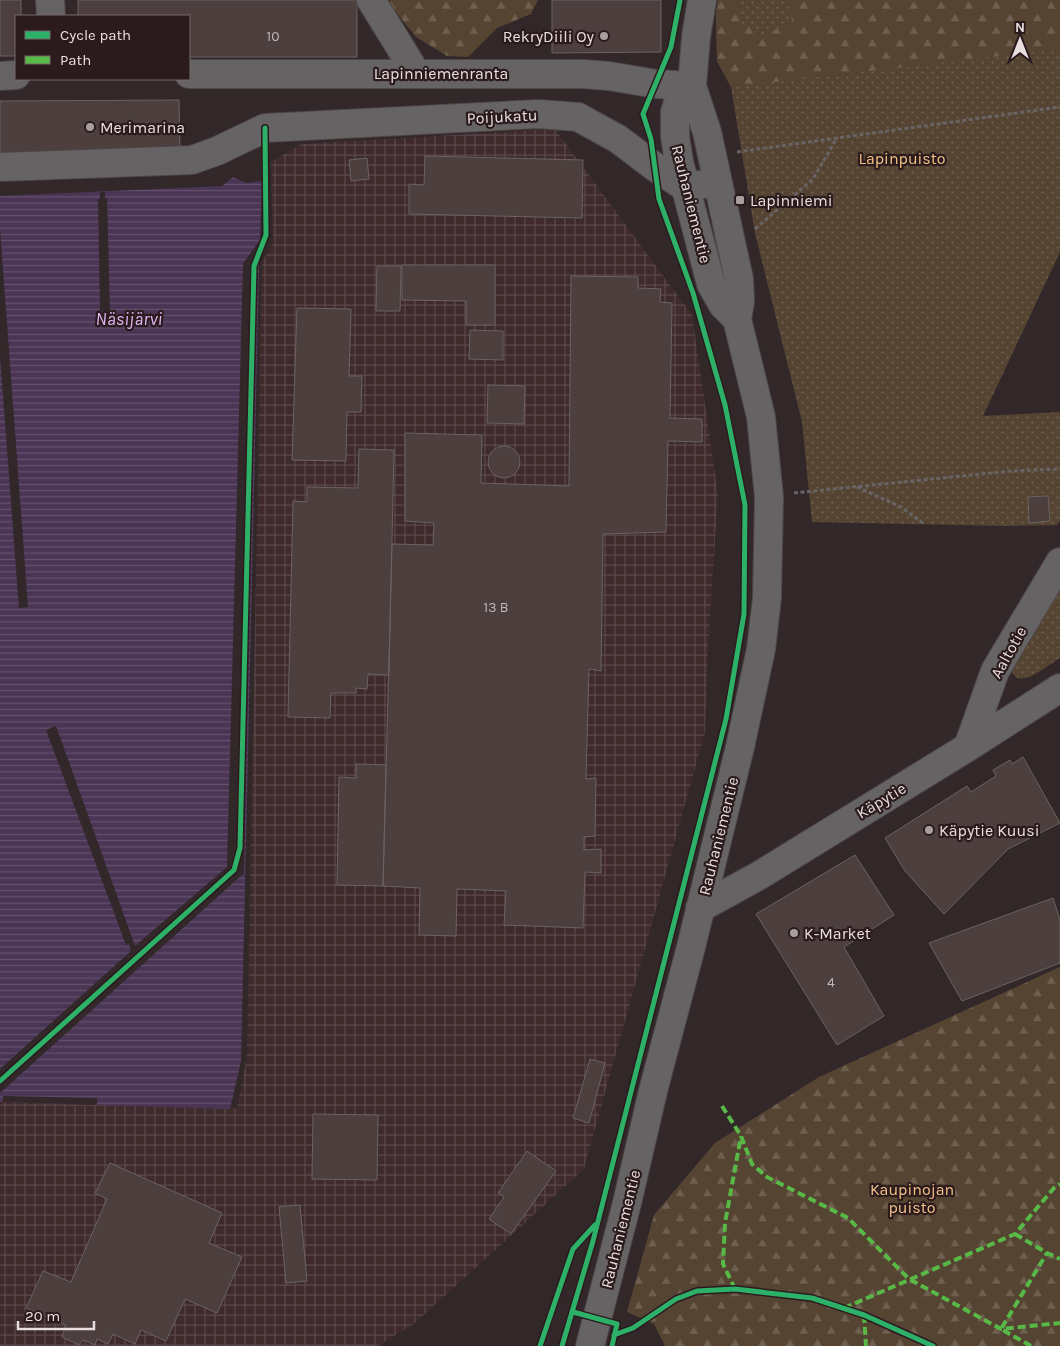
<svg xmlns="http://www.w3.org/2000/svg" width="1060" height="1346" font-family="Karla,sans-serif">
	<defs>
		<pattern id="industrial-grid" width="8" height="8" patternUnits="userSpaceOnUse" patternTransform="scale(1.25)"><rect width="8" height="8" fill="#3f2a2c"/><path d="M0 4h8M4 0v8" fill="none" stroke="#5b484a"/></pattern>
		<pattern id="green-dots" width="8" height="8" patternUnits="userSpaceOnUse" patternTransform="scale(1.25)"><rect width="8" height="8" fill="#554432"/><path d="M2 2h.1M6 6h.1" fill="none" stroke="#6e5f4f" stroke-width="1.8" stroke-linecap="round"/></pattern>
		<pattern id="forest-firs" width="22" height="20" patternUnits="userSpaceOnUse" patternTransform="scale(1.25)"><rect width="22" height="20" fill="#554432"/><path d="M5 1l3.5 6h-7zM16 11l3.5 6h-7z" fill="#6e5f4f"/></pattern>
		<pattern id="water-rules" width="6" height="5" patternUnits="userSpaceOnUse" patternTransform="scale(1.25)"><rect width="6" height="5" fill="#4b3555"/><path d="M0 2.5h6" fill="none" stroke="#65526d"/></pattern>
	</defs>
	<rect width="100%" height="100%" fill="#32282a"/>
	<!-- industrial -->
	<path fill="url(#industrial-grid)" d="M555,129L692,315L718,494L708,649L705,732L584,1169L415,1323L378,1346H0V1102L230,1109L237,1108L247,1056L262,262L273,243L271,162L302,144Z"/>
	<!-- green -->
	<path fill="url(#green-dots)" d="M718,0H1060V252L983,416L1060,412V521L1057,525L1005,526L812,522L802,422L755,233L731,87L717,61L716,13Z
		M1060,586V658C1048,665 1014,695 1011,666Z"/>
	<!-- forest -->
	<path fill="url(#forest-firs)" d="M389,0H538L531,14L497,28L468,57L447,56L416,37L395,11Z
		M718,0H739L742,24L764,35L792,22L790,0H1060V49L731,87L717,61L716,13Z
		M1060,967V1346H665L654,1324L627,1312L654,1215L715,1143L819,1077Z"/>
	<!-- water -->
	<path fill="url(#water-rules)" d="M233,177L246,183L262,181L259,267L241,1061L230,1109L0,1102V196L222,186Z"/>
	<!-- pier -->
	<path fill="#32282a" d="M100,192H105V198H107L110,311H100L98,199H100Z
		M0,229L28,607L19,608L0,356Z
		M263,235L262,258L256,267L244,873L0,1093V1069L131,951L129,944L126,945L46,730L56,726L135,946L227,867L243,264Z
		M3,1096L97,1098V1105L3,1102Z"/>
	<!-- building -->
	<path fill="#4c3f3d" stroke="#6b6362" d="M0,0H21V16H16V56H0Z
		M78,0H357V57H189V16H78Z
		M552,0H661V52L552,53Z
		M179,100L180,152L0,154V101Z
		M425,156L583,160L582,218L409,214V184L424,185Z
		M367,158L369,179L351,181L349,160Z
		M402,265H495V325H466V301L402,300Z
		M377,266H401L400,311H376Z
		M571,276L638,277V288L661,289L660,302L672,303L670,418L702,419V442L668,441L666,532L603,534L601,671L589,669L586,779L596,778L595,836L584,837V850L601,849V873L585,872L583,928L504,925L506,891L457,889L456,936L419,935L420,888L383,886L392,544L433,545L434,523L405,521V433L482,435L481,483L569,486Z
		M297,308L351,309L349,376H362L361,412H347L346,461L292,460Z
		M470,330L503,331V360L469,359Z
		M488,385L525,386L524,424L487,423Z
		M488 462a16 16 0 1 1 32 0a16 16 0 1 1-32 0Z
		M359,449L394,450L389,675L368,674L367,689L356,688V693H331L330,718L288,717L293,501L307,502V487L358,488Z
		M1048,496L1050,521L1029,523L1028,497Z
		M1023,757L1060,823L1008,849L944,914L905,871L885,838L967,786L971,792L996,776L993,770L1010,760L1012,764Z
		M356,764L386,765L383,886L337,885L339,777L356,778Z
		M855,855L894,915L844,947L884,1016L837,1045L756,914Z
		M1053,898L1060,920V963L962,1001L929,943Z
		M590,1059L605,1063L589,1123L573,1118Z
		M313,1114L378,1115L377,1180L312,1179Z
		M527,1151L556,1171L511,1234L489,1219L504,1197L498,1193Z
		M110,1163L222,1213L209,1243L242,1257L217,1313L185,1299L166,1341L141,1330L135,1344L113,1334L108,1344L97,1339L95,1345L83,1340L79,1345L62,1337L66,1325L26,1308L43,1271L71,1282L107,1199L95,1193Z
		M300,1205L307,1281L286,1283L279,1207Z"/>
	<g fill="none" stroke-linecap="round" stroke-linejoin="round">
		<!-- minor casing -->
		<g stroke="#4f4648" stroke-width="30">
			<path id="minor" d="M50,0L51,16
				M371,0L416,73
				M189,74H583L609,76L656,84L692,86
				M0,76L16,75
				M692,86L679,100L675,112V136L679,162L711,284L723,305L737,319
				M0,167L192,160L217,151L265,128L539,114L578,117L618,139L655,167L685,187L718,182
				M968,747L995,671L1060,562
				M700,908L760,875L968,747L1060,688
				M590,1346L627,1203L653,1091L691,947L740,747L761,649L767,598L769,497L761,417L737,319L740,302L739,279L707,132L692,86L696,37L702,0"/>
		</g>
		<!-- path -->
		<path stroke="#686465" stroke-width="3" stroke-dasharray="4 2.5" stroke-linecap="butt" d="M737,152L1060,107
			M755,229L813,179L837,138
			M857,487L901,507L924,524
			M794,493L1011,471L1060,469"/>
		<!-- minor -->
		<use href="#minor" stroke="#666364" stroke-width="28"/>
		<!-- quiet -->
		<path stroke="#58b947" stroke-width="4" stroke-dasharray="8 4" stroke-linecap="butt" d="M722,1106L741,1136L752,1164L767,1177L848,1218L909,1279L1001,1329L1060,1323
			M1015,1234L1047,1253L1060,1259
			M735,1289L723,1264L725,1223L741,1136
			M844,1308L1015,1234L1054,1188L1060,1184
			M864,1315L866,1346
			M1031,1346L1001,1329L1047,1253"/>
		<!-- cycleway casing -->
		<g stroke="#2b1b1d" stroke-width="8">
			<path id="cycleway" d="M0,1081L234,870L240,848L254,266L266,235L265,128
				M573,1312L617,1324L612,1346
				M614,1335L633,1328L676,1299L697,1291L735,1289L812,1298L864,1315L933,1346
				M540,1346L573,1249L595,1225
				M562,1346L593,1241L726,719L744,614L745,505L725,405L693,293L659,199L651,139L643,114L671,47L680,0"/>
		</g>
		<!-- cycleway -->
		<use href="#cycleway" stroke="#2db169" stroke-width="5"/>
	</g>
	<!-- markers -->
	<g fill="#aa9fa0" stroke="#2b1b1d" stroke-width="2">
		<circle cx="604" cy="36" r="5"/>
		<circle cx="90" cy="127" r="5"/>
		<rect x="735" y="195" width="10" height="10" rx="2.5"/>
		<circle cx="929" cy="830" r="5"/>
		<circle cx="794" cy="933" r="5"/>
	</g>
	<g text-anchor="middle" stroke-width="4.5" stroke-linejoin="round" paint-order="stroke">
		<!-- number labels -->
		<g font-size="14" fill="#c2b7b7">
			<text x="273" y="41">10</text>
			<text x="496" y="612">13 B</text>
			<text x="831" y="987">4</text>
		</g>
		<!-- poi labels -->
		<g font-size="16" fill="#eadfe0" stroke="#2b1b1d" text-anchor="start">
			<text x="594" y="42" text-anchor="end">RekryDiili Oy</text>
			<text x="100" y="133">Merimarina</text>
			<text x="750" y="206">Lapinniemi</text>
			<text x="939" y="836">Käpytie Kuusi</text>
			<text x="804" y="939">K-Market</text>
		</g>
		<!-- street labels -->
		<g font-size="16" fill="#eadfe0" stroke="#2b1b1d">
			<text x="441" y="79">Lapinniemenranta</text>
			<text transform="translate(502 116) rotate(-3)" y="6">Poijukatu</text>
			<text transform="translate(692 204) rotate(76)" y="6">Rauhaniementie</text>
			<text transform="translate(1008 652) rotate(-61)" y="6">Aaltotie</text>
			<text transform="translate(881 800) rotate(-31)" y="6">Käpytie</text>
			<text transform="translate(718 836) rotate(-76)" y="6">Rauhaniementie</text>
			<text transform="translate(620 1229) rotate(-76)" y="6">Rauhaniementie</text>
		</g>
		<!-- park labels -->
		<g font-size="16" fill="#f4c187" stroke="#2b1b1d">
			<text x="902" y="164">Lapinpuisto</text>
			<text x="912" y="1195">Kaupinojan<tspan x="912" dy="18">puisto</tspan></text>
		</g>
		<!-- water labels -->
		<g font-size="18" font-style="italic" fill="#dfb6f3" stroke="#2b1b1d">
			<text x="129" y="325">Näsijärvi</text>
		</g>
	</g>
	<!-- legend -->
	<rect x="15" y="15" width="175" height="65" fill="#2b1b1d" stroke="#77696b"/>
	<rect x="25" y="31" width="25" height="8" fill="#2db169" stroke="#77696b"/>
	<text x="60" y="40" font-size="15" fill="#eadfe0">Cycle path</text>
	<rect x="25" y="56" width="25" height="8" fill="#58b947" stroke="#77696b"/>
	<text x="60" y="65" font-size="15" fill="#eadfe0">Path</text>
	<!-- north arrow -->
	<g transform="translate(1020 40)" stroke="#2b1b1d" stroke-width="4" paint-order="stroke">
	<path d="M0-4L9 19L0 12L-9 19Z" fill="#eadfe0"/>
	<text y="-8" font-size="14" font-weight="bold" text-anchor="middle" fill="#eadfe0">N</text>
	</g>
	<!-- scale -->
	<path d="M18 1321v8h76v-8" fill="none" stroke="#eadfe0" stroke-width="2.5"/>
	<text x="25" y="1321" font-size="15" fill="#eadfe0" stroke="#2b1b1d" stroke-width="4" paint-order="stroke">20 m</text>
</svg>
